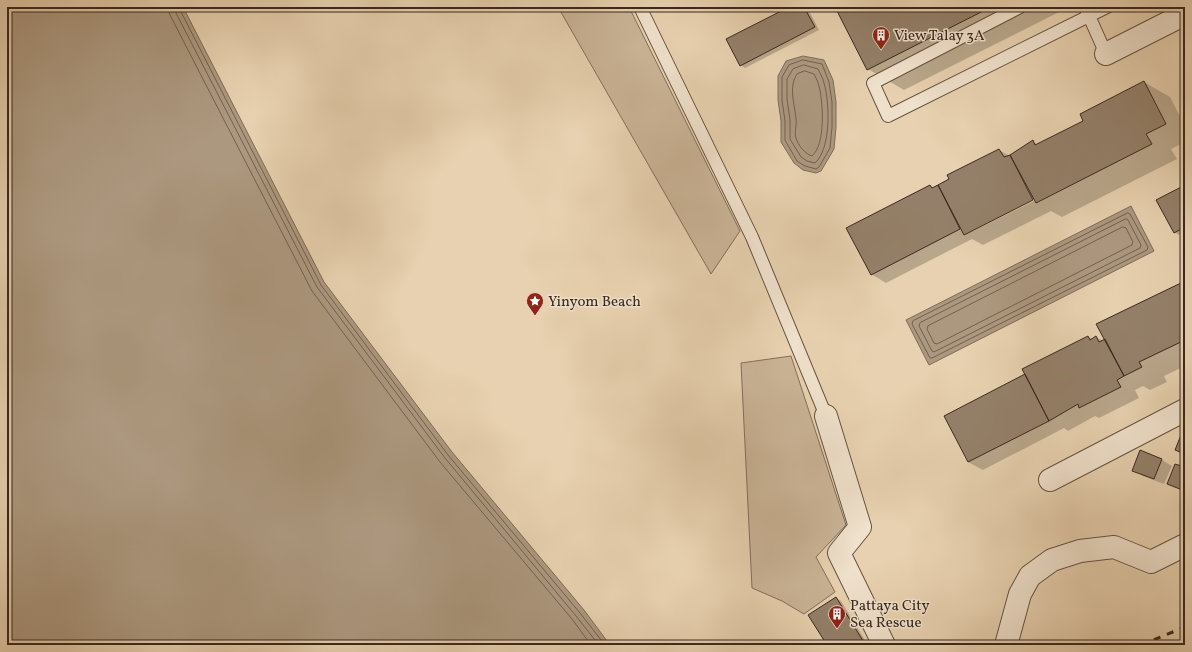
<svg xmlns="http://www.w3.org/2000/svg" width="1192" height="652" font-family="Vollkorn,serif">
	<rect width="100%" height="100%" fill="#e8d1b0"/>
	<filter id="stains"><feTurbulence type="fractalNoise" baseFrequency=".005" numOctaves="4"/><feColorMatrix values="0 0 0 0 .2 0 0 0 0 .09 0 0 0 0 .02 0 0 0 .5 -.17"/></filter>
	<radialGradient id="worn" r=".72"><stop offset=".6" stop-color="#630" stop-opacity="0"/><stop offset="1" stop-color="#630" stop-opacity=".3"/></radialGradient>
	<!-- green -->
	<path fill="#cab497" stroke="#826e5b" d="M558,7H629L740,231L711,274Z
		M791,356L846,525L816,557L835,592L804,614L782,601L752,588L741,363Z"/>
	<!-- water -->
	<path fill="#ac987f" stroke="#7e6c59" d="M7,7H183L324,282L452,452L584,610L610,645H7Z
		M803,56L824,60L833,80L836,102V127L834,149L821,171L816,173L803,170L794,163L781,142V121L778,100V76L786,61Z
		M1131,206L1154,251L929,365L906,320Z"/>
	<!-- shadow -->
	<path fill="#0003" fill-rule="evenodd" d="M791,7H807L819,30L745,68L741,65Z
		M836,7H1069L904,90L868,69Z
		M1144,82L1170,97L1185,126V142L1171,149L1177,159L1062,217L1051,211L983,245L972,239L886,283L871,274L930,186L934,188L938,186L999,150L1010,156L1033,142L1038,145L1084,121ZM1037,197L1038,199L973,231V229Z
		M1185,186V232L1179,235L1174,232Z
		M1185,282V366L1164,376L1167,382L1150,390L1143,386L1135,390L1139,398L1099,418L1095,416L1068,431L1064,428L983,470L968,462L1026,375L1088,337L1092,339L1096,337L1103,341Z
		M1140,452L1162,460L1172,466L1164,484L1143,476L1133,470Z
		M836,598L841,601L868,645H828Z"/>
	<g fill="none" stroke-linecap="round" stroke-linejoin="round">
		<!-- shore -->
		<path stroke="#72604f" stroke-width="1" d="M168,7L170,15L312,291L440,462L572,619L591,645
			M175,7L176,13L317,287L445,458L576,616L599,645
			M180,7V10L321,285L448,455L580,613L605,645
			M803,60L822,64L829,82L832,102V127L830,148L819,167L816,169L805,166L797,161L785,140V121L782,100V77L789,65Z
			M804,65L818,69C820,73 823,78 824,83C830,103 831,149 815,163L807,161L801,157L790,139V120L787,99V79L793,69Z
			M805,71L814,74C816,78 818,82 819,86C823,102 826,144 812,156C805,154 798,145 796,138C794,133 797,125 796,119C795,105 788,87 797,74Z
			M1128,213L1130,214L1148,247L1147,250L932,358H930L912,324L913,321Z
			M1126,219L1128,220L1141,245L1140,248L934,352L932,351L919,326L920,323Z
			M1123,227L1126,228L1133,242L1132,245L937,344L934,343L927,329L928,326Z"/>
	</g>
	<!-- building -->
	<path fill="#94806a" stroke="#39291f" d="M789,7H804L815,27L740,66L726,39Z
		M835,7H991L867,70Z
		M1144,81L1166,124L1146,134L1152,144L1036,203L1010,155L1033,140L1035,145L1083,121L1080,114Z
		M999,149L1004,157L1010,155L1033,200L964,235L938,185L949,179L947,175Z
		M930,185L932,188L938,185L960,229L871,275L846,228Z
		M1185,185V227L1174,233L1156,200Z
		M1185,281V340L1139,362L1142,367L1124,376L1096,324Z
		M1088,336L1090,340L1096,336L1099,342L1105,339L1124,376L1117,380L1121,387L1079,408L1078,404L1049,421L1022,369Z
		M1025,374L1049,421L968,462L944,416Z
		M1183,430L1185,431V454L1175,450Z
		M1140,450L1162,459L1154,479L1132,471Z
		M1175,464L1185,467V491L1167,484Z
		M836,597L865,644L863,645H827L808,615Z"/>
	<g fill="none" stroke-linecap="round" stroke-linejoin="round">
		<!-- lane casing -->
		<g stroke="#655343" stroke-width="14">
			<path id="lane" d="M640,7L752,237L826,416
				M1020,7L873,83L888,116L1107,7
				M1085,7L1106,54"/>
		</g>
		<!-- street casing -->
		<g stroke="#655343" stroke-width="24">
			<path id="street" d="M1106,54L1185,14
				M826,416L860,527L839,553L884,645
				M1050,480L1185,410
				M1006,645L1020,594L1030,576L1052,560L1080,551L1114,547L1151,562L1185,545"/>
		</g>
		<!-- lane -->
		<use href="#lane" stroke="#f0e1cc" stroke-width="12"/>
		<!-- street -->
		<use href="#street" stroke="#f0e1cc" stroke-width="22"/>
		<!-- rail -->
		<path stroke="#39291f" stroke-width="3" stroke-dasharray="7 7" stroke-linecap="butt" d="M1141,645L1185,627"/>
	</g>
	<!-- icons -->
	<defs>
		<g id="building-pin" transform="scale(0.9)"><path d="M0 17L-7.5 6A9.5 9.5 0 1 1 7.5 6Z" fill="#8f2418" stroke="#f0e1cc"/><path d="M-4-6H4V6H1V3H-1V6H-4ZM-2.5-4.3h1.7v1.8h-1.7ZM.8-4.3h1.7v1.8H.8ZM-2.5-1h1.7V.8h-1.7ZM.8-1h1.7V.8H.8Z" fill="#fff"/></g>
		<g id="sight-pin" transform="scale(0.9)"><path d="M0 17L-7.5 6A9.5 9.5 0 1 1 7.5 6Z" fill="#8f2418" stroke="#f0e1cc"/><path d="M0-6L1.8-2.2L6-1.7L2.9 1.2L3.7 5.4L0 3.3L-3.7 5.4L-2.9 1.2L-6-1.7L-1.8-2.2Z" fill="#fff"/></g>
	</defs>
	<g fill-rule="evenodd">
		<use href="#building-pin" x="881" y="35"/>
		<use href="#sight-pin" x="535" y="301"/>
		<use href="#building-pin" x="837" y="614"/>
	</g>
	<g text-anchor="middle" stroke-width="3" stroke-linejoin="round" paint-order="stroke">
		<!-- poi labels -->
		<g font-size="15" fill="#39291f" stroke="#f0e1cc" text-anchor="start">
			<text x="894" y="40">View Talay 3A</text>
			<text x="548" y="306">Yinyom Beach</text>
			<text x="850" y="610">Pattaya City<tspan x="850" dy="17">Sea Rescue</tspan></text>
		</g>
	</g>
	<!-- margin -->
	<rect width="1192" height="652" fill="none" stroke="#e8d1b0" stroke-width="24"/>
	<rect x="8" y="8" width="1176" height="636" fill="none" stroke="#39291f" stroke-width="2"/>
	<rect x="12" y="12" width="1168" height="628" fill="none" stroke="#39291f"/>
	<rect width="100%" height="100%" filter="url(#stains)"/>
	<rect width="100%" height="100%" fill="url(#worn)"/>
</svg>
